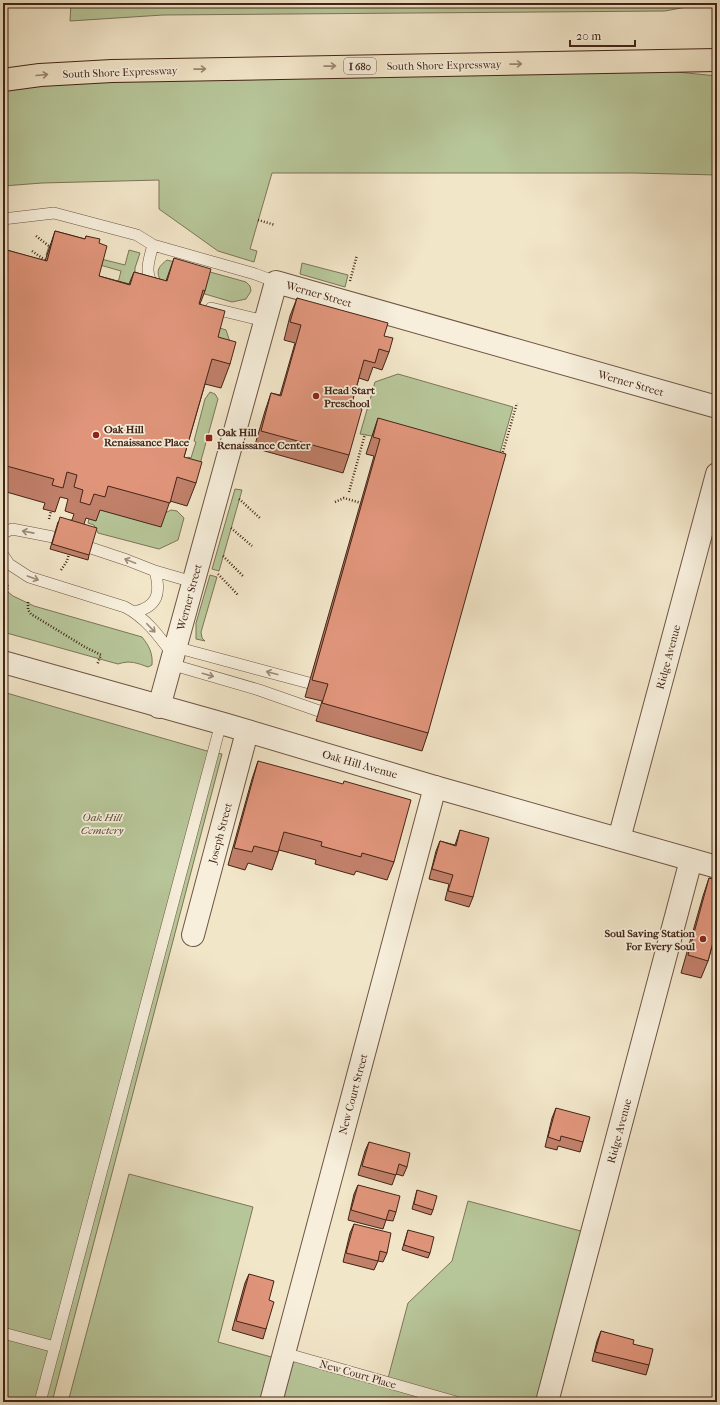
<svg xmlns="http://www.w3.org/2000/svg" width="720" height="1405" font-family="'IM FELL French Canon',serif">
	<rect width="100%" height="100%" fill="#f2e6c9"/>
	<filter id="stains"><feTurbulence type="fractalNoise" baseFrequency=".005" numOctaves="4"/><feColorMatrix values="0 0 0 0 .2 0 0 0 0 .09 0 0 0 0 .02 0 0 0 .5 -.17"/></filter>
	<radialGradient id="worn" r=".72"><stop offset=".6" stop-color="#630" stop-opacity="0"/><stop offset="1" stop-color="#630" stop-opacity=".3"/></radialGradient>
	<!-- green -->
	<path fill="#b7c699" stroke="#7d7558" d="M71,3H708L665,11L163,15L70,21Z
		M587,63L717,76V175L634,173H272L250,249L257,251L254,262L218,251L159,209V180L42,183L3,186V80Z
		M49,246L125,265L129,250L140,253L135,268V281L112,306L121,271L100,265L46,255Z
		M167,260L246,282L250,286L251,291L246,299L232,302L161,281C155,271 159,266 167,260Z
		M302,263L348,275L345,287L300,274Z
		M208,324L226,330L230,342V358Z
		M398,374L513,407L495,470L372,436L360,434L375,382Z
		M210,392L215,394L218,399L197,475L183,478L188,457L191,458L196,442L194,441L205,399Z
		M235,489L242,490L219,571L212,569Z
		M99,509L165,513L171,510L177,511L184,518L178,540L159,549L98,533L94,525L88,523L89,518Z
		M210,575L217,577L201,632L202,638L205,641L196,639V623Z
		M3,588L13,596L34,606L142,637C149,646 153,653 152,665L148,667C137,663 130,660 118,664L3,632Z
		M3,692L207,751L222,754L52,1402H3Z
		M129,1174L253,1207L218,1342L282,1360L284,1353L387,1382L408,1303L452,1261L468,1201L592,1234L547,1402H68Z"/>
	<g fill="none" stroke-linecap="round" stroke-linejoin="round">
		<!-- service casing -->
		<g stroke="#6f5444" stroke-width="12">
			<path id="service" d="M3,219L54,213L137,235L153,245L255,274L276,282
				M153,245C148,263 144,273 155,289
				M211,308L265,321
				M3,533L12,529L53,537
				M91,548L127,560L155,571L193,582
				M3,555L9,564L29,577L125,607C146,618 159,636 173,655
				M134,612C158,607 161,593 155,571
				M175,647L309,683
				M170,664L259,690L319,711
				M3,1333L55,1347
				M284,1353L456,1402
				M40,1402L221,723"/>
		</g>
		<!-- minor casing -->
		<g stroke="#6f5444" stroke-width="24">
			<path id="minor" d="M159,707L276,282L717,407
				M619,839L717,474
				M193,935L247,732
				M271,1402L435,787
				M547,1402L691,860"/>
		</g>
		<!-- tertiary casing -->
		<g stroke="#6f5444" stroke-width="24">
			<path id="tertiary" d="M3,662L224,724L435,787L717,867"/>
		</g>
		<!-- motorway casing -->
		<g stroke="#432417" stroke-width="24">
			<path id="motorway" d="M3,80L40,75L112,71L717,60"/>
		</g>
		<!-- path -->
		<path stroke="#432417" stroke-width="2.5" stroke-dasharray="1 2" stroke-linecap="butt" d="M258,220L275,225
			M36,236L49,246
			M32,251L45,260
			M350,281L357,255
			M502,455L517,403
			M349,492L365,434
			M239,499L260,518
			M335,502L344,498L361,503
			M49,519L51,511
			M231,528L252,546
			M223,556L243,576
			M61,570L67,561L69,554
			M218,574L238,595
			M7,592L8,583
			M28,602V610L31,614L85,647L101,655L97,665"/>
		<!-- service -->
		<use href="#service" stroke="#f7efdc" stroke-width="11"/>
		<!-- minor -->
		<use href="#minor" stroke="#f7efdc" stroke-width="22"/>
		<!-- tertiary -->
		<use href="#tertiary" stroke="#f7efdc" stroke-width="22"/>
		<!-- motorway -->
		<use href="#motorway" stroke="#f2e6c9" stroke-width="22"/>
	</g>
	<!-- wall -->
	<path fill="#c1806a" stroke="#432417" d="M55,231L85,239L86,236L99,243V276L129,284L134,272L166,281L174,258L205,291L200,304L218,337L230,364L221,388L205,384L184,457L196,483L187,506L170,501L161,527L100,510L96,521L86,518L84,524L89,555L88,560L50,549L58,522L72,520L74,514L65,511L68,499L60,497L55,512L43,509L45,503L3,491V249L45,261Z
		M297,298L384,336L389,352L382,370L373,367L368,381L359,378L351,406L349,455L343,473L254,448L265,411L271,393L280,395L295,343L284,340L290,316Z
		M378,418L428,733L422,751L316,721L322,701L305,697L374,456L366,454Z
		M258,761L394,862L387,880L356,871L354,875L315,864L316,860L279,850L272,870L248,863L245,870L228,865L252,779Z
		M460,830L473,897L469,907L445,900L449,884L429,879L436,851L440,841L455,845Z
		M709,878L717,880V937L715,943H713L708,961L701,978L681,973L703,896Z
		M556,1108L583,1142L580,1152L558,1146L557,1150L545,1147L552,1118Z
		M369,1142L407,1167L403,1176L396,1174L392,1185L358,1175L365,1151Z
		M358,1185L396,1212L393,1221L386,1220L383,1229L348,1220L354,1194Z
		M417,1190L433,1210L431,1215L412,1209Z
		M354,1224L387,1253L383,1262L378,1261L374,1270L343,1262L350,1233Z
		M408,1230L430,1253L428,1258L402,1250Z
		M249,1274L269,1300L266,1329L263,1339L232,1330L245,1283Z
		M601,1331L633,1344L649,1365L646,1375L592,1361L597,1341Z"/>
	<!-- building -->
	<path fill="#e0957b" stroke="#432417" d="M3,217L5,218L3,227Z
		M55,231L85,239L86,236L100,239L99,243L107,246L99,276L130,285L134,272L167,281L174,258L211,269L205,291L203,290L199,304L225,311L218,337L236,342L230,364L212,359L184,457L202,462L196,483L177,477L170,503L108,486L105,497L94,494L90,505L80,502L83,490L74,487L77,475L67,472L63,488L52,485L54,479L3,465V249L47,261Z
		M297,298L388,323L384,336L393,338L389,352L379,349L375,363L364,360L351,406L362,409L349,455L261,431L271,393L281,396L301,325L290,322Z
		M378,418L506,454L428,733L322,703L328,684L312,680L380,439L373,437Z
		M60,517L97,528L89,555L52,544Z
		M258,761L343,784L344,781L411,800L394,862L362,853L361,857L321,846L322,842L284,832L278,852L254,846L252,852L234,848Z
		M460,830L489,838L473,897L448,891L453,875L432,869L440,841L456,846Z
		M709,878L717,880V927L708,961L688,955Z
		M556,1108L590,1117L583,1142L561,1136L560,1141L548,1137Z
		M369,1142L410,1153L407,1167L399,1164L396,1175L362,1166Z
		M358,1185L400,1196L396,1212L389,1210L386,1220L351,1210Z
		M417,1190L437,1196L433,1210L414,1204Z
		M354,1224L391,1233L387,1253L380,1251L378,1261L346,1253Z
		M408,1230L434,1237L430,1253L404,1245Z
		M249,1274L274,1281L269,1300L274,1302L266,1329L236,1321Z
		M601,1331L634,1340L633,1344L653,1349L649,1365L595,1352Z"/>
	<!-- one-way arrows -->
	<defs><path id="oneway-shaft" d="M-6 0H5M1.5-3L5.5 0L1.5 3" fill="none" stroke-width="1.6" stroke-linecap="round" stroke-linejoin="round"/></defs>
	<g stroke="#9a8570">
		<use href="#oneway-shaft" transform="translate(516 64) rotate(-1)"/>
		<use href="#oneway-shaft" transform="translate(330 66) rotate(-1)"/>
		<use href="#oneway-shaft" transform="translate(200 69) rotate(-1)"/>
		<use href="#oneway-shaft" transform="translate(42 75) rotate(-5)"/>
	</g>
	<g stroke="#9d8a7a">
		<use href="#oneway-shaft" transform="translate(28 532) rotate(-169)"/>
		<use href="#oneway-shaft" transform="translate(130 561) rotate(-158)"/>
		<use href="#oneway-shaft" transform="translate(33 578) rotate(20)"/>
		<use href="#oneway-shaft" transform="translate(151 628) rotate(46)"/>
		<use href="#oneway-shaft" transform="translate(272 673) rotate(-165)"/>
		<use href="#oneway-shaft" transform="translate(208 675) rotate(16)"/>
	</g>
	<!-- markers -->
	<g fill="#8f2418" stroke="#f7efdc" stroke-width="1.5">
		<circle cx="316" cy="396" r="4"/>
		<circle cx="96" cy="435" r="4"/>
		<rect x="205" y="434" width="8" height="8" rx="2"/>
		<circle cx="703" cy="939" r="4"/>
	</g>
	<g text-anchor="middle" stroke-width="3.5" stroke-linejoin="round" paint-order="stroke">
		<!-- shield labels -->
		<rect fill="#f7efdc" stroke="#796152" stroke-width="1" x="344" y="58" width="32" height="16" rx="3"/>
		<g font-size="10" font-weight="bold" fill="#432417">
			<text x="360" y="70">I 680</text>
		</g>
		<!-- street labels -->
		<g font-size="11" fill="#432417" stroke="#f7efdc">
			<text transform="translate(444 65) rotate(-1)" y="4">South Shore Expressway</text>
			<text transform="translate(120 72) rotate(-2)" y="4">South Shore Expressway</text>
			<text transform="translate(319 294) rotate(16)" y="4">Werner Street</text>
			<text transform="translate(631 383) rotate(16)" y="4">Werner Street</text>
			<text transform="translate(189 597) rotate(-75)" y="4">Werner Street</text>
			<text transform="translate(668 657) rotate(-75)" y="4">Ridge Avenue</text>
			<text transform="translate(360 764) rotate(16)" y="4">Oak Hill Avenue</text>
			<text transform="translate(220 833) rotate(-75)" y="4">Joseph Street</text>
			<text transform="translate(353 1094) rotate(-75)" y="4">New Court Street</text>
			<text transform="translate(619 1131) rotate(-75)" y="4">Ridge Avenue</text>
			<text transform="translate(358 1374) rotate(16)" y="4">New Court Place</text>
		</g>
		<!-- poi labels -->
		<g font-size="11" font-weight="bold" fill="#432417" stroke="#f7efdc" text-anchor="start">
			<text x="324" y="394">Head Start<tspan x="324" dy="13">Preschool</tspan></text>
			<text x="104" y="433">Oak Hill<tspan x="104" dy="13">Renaissance Place</tspan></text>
			<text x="217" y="436">Oak Hill<tspan x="217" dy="13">Renaissance Center</tspan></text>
			<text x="695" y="937" text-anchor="end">Soul Saving Station<tspan x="695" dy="13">For Every Soul</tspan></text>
		</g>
		<!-- park labels -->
		<g font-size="11" font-style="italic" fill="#604c38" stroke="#f7efdc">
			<text x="102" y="821">Oak Hill<tspan x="102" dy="13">Cemetery</tspan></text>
		</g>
	</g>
	<!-- margin -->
	<rect width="720" height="1405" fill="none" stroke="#f2e6c9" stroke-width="16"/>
	<rect x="4" y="4" width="712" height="1397" fill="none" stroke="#432417" stroke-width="2"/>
	<rect x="8" y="8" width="704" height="1389" fill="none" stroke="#432417"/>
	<!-- scale -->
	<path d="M570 40v6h65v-6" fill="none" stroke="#432417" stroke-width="2"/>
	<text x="576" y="40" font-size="12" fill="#432417" stroke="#f7efdc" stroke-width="3" paint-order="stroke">20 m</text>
	<rect width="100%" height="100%" filter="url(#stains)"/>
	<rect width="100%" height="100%" fill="url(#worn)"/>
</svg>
